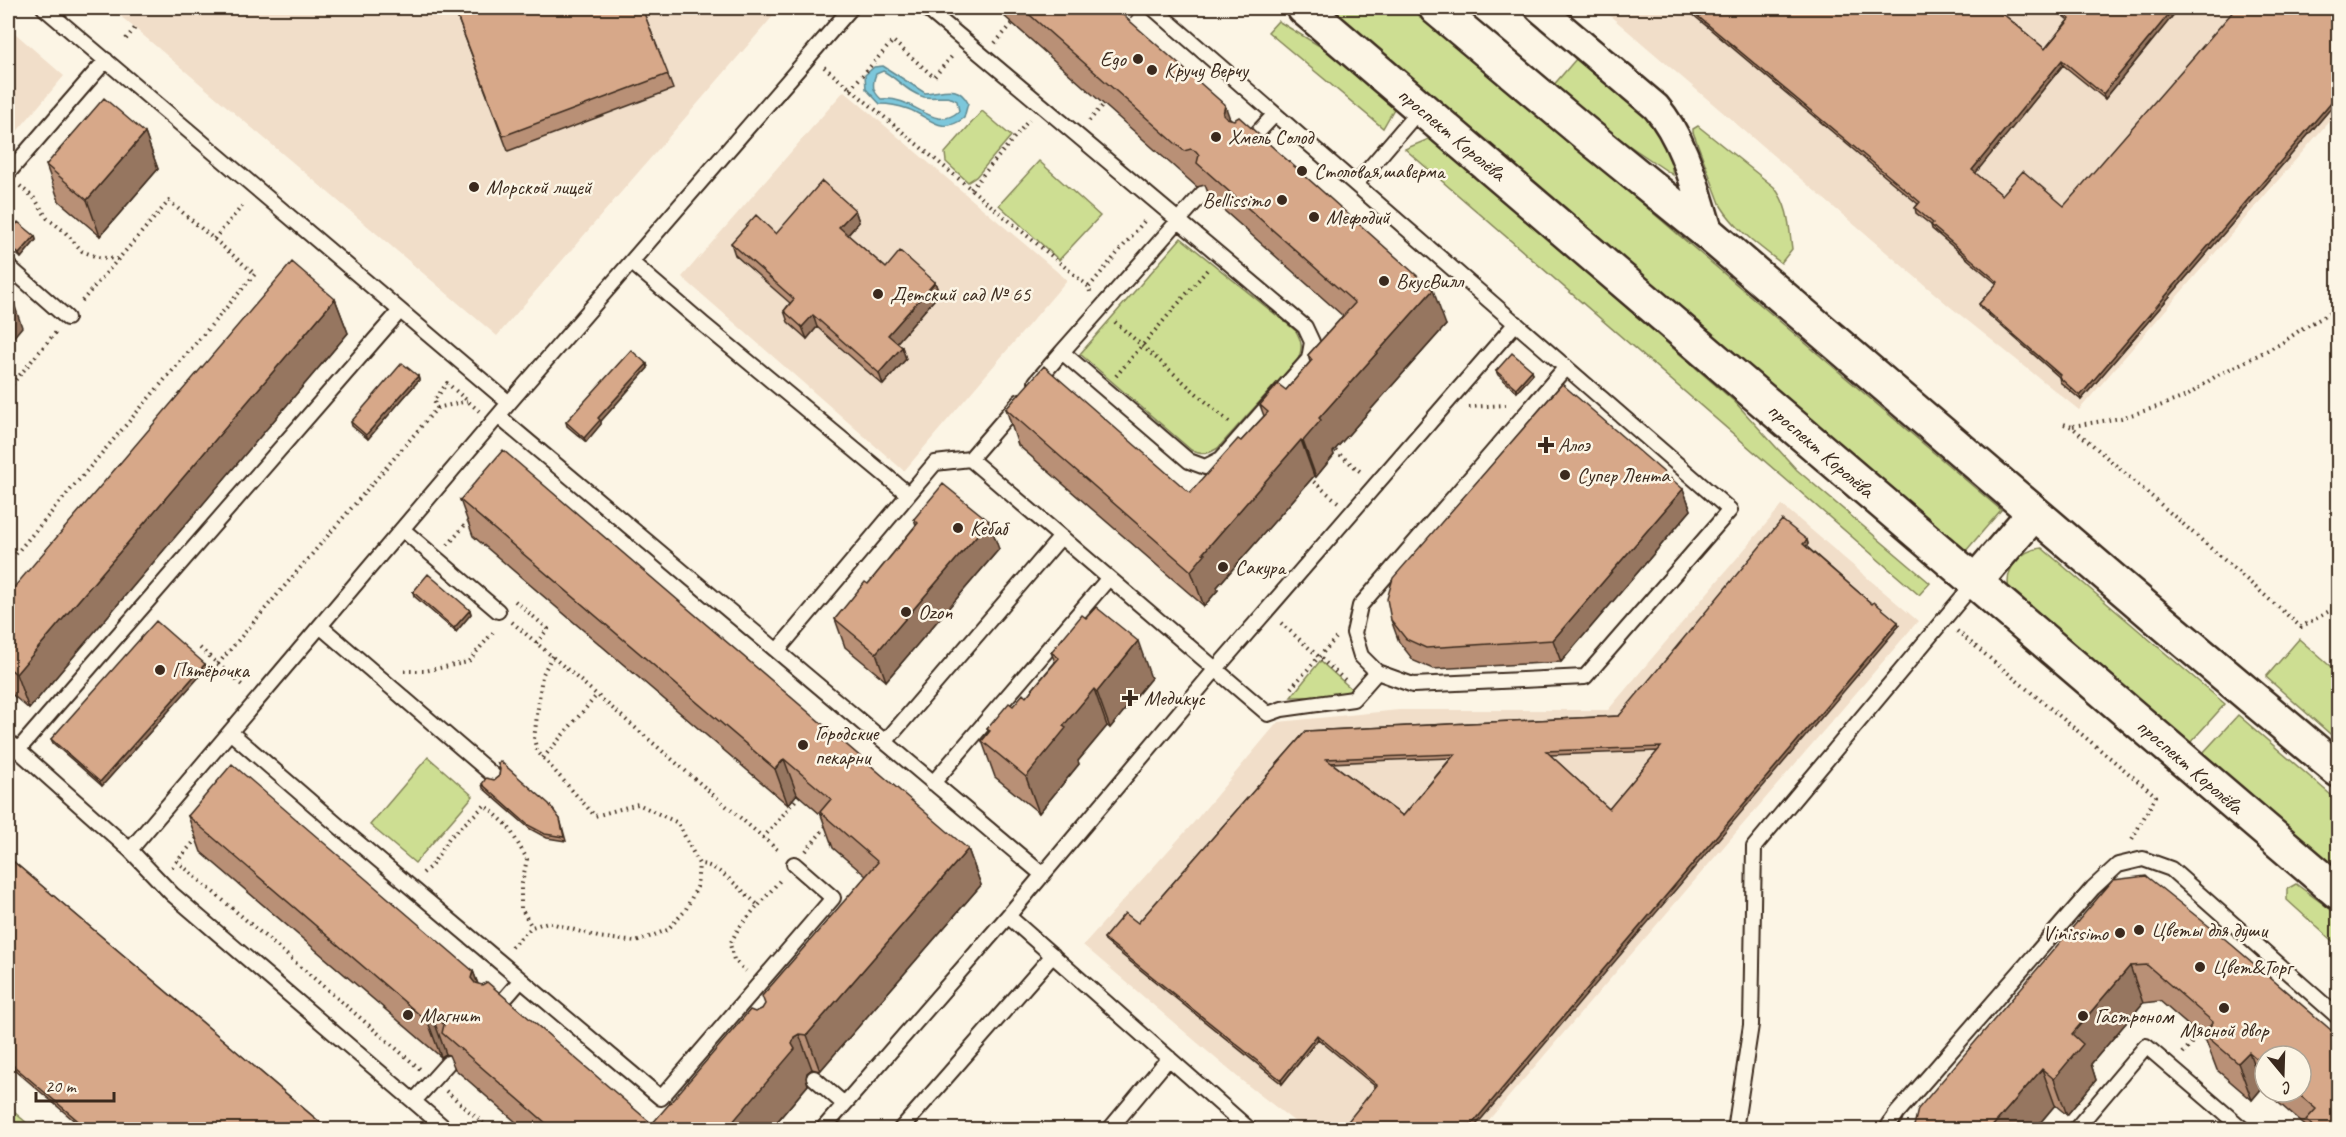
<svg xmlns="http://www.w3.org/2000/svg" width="2346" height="1137" font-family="Caveat,sans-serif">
	<rect width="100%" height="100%" fill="#fcf5e5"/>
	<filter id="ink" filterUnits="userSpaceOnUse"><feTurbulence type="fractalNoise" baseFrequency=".0167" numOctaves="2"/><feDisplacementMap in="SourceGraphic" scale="12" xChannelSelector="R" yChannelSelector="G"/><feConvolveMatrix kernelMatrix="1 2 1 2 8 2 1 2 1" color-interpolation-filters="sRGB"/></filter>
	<g filter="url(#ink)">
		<!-- built -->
		<path fill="#f1dec9" d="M111,8H780L497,336Z
			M1601,8H2338V111L2079,410L1948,305Z
			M8,27L64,76L8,142Z
			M844,91L1067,280L904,471L682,277Z
			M1782,505L1918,621L1481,1129H1304L1241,1080L1083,945L1195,821L1278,722L1399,710H1608Z"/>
		<!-- green -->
		<path fill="#cdde92" stroke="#848458" stroke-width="1.5" d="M1329,8H1413L2001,510L1965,552Z
			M1278,21L1333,54L1395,107L1383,128L1268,32Z
			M1576,59C1605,83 1642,106 1662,139C1669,149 1671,162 1673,175L1597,124L1552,87Z
			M982,111L1011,136L976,177L968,182L946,162L945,153Z
			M1698,126L1774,187C1789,206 1789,226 1792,249L1781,263C1759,246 1736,230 1721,206L1693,132V129Z
			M1431,138L1735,402L1797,470L1930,583L1919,595L1405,149Z
			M1039,161L1100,216L1059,260L999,205Z
			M1181,238L1296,331C1302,342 1303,348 1298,359L1218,448C1208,454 1202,456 1191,450L1080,354Z
			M2042,548L2225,704L2189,744L2009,590C2004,568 2021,550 2042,548Z
			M2299,639L2338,673V741L2266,677Z
			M1320,661L1355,692L1351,696L1291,697Z
			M2238,715L2338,801V871L2202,754Z
			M428,757L473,796L415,863L370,825Z
			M2296,884L2338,915V946L2287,900V889Z
			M8,1107L34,1129H8Z"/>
		<!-- water -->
		<path fill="#7bc7db" stroke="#61888f" stroke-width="1.5" fill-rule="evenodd" d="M883,66L925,93C943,92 958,83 968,103L964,118C940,136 930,117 908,109C899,106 890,104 880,104L866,89L865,75L874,67ZM883,71C897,78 908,93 924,97C936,99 947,94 957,101L959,111C933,134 915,95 881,99C872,91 872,84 876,74Z"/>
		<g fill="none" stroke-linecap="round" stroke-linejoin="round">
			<!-- lane casing -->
			<g stroke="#3b2a1e" stroke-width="18">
				<path id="lane" d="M44,8L509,403
					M926,8L1305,327L1312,342L1309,359L1221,459L1205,467L1189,461L1062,352L1036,382
					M1153,8L1730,510L1585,677L1413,685L1377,672L1361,656L1354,633L1360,606L1566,367
					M1246,145L1275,114
					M8,173L106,60
					M1356,184L1421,108
					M631,262L703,324L908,494
					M8,266L67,318
					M1062,352L1203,193
					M498,416L1043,875
					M970,459L1020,401
					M402,529L498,611
					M320,626L493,775
					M777,651L935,463L970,459L1268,714L1282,709L1353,699L1377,672
					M230,732L349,835L661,1098L833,898L794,864
					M8,741L18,750L399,312
					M885,742L1060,538
					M18,750L130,850L509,403L851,8
					M933,783L1108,579
					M130,850L172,894L447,1130
					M1008,916L1250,1130
					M494,1011L521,980
					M814,1078L844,1104
					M414,1101L448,1063
					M822,1130L1008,916L1215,670L1516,323
					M900,1130L1053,955
					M1109,1130L1169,1058
					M1735,1130L1751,1025L1754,847L1975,582
					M1886,1130L1897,1113L2093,888L2118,865L2143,859L2171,869L2338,1017
					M2075,1130L2146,1046L2244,1130"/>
			</g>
			<!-- street casing -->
			<g stroke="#3b2a1e" stroke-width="32">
				<path id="street" d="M1539,8L1656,107C1686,142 1696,192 1710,235"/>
			</g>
			<!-- secondary casing -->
			<g stroke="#3b2a1e" stroke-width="38">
				<path id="secondary" d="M1304,8L2338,892
					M1436,8L1587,135L1710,235L2155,616L2338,770
					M1975,582L2034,513"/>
			</g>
			<!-- path -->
			<path stroke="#3b2a1e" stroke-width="4" stroke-dasharray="1.5 4.5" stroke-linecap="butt" d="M898,8L907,15
				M1122,8L1135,19
				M126,39L135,28
				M995,43L1013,23
				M824,67L1089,287L1090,292
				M850,89L893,41L934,77L953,55
				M1089,121L1104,104
				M20,186L35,199L47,218L64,231L82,251L97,257L117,259
				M971,189L1029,120
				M214,239L244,204
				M1089,287L1146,219
				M1115,322L1229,422
				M1116,376L1207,270
				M8,389L56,332
				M1469,407L1506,405
				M437,408L467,401
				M2064,424L2072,427L2301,627L2338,606
				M2073,426L2121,418L2157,407L2187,396L2216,376L2282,343L2303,328L2338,309
				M1331,447L1362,473
				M1309,478L1338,502
				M448,545L470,519
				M8,563L255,274L169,201L80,303
				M515,601L548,629L536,643
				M512,622L780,852
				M1281,623L1345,680
				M1957,631L2156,796L2131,841
				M200,648L244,687
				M552,656L542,676L534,739L537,751L595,816L638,804L678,823L699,864C717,863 744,893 758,905L738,929L730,944L734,960L746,971
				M218,664L437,408L434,401L447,383L479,411
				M404,671H425L468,662L495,630
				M1291,688L1336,638
				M543,758L597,695
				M763,838L801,794
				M806,851L828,824
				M177,861L420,1069
				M172,867L198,837
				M423,873L432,865L449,838L485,805L508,826L527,859L521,888V908L532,927
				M759,905L781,879
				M511,947L532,927L548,922L598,937L636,942L667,930L685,911L697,887L699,864
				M2183,1053L2199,1034
				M446,1091L491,1130"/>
			<!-- lane -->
			<use href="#lane" stroke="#fcf5e5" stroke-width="14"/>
			<!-- street -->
			<use href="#street" stroke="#fcf5e5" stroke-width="27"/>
			<!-- secondary -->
			<use href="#secondary" stroke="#fcf5e5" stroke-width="33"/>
		</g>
		<!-- wall -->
		<path fill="#b99076" stroke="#3b2a1e" stroke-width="1.5" fill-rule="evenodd" d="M454,8H642L673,89L508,151Z
			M995,8H1115L1446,325L1333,452L1334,455L1316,477L1314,476L1217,587L1218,590L1204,606L1018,445L1006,409L1190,493L1241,441L1264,416L1260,405L1286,390L1310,362L1308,355L1343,316L1210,198L1205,185L1197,187Z
			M1685,8H1996L2045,49L2068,20L2053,8H2179L2105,99L2063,65L1975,173L2002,195L2064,206L2338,8V100L2081,400L2060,382L2059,377L1981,308L1979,304L1997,284L1932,229L1931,225L1916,213L1915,208L1918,204Z
			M145,133L158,169L100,236L59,201L46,165Z
			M855,210L859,222L848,235L886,268L935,282L939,294L897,342L902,347L906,359L883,385L817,327L807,339L788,322L784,311L790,303L735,255L731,243L776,234Z
			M8,235L35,236L36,240L21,258L8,247Z
			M335,299L348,333L29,709L8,691V590L10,592Z
			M647,364L648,368L601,421V424L586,442L567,426L566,422Z
			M1532,370L1533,374L1517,392L1498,375L1496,371Z
			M418,376L419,380L368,439L352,426L351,422Z
			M1683,489L1691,510L1561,662L1433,669L1414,661L1399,642L1391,620Z
			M460,500L968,849L981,885L820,1071L812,1069L807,1073L806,1078L808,1085L770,1130H525L455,1069L449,1055L446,1054L441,1057L201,852L188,816L473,971L478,984L652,1124L755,1012L762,1009L866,876L833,848L821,815L797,794L788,805L473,536Z
			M914,519L999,549L886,681L845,647L835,619L868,584L916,525Z
			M1807,540L1808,544L1806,546L1872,604L1898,622L1899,626L1376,1087L1318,1039L1282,1084L1106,942L1104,938L1138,923L1306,731L1619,716ZM1658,751L1609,809L1550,755ZM1451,758L1403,816L1332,763L1394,760Z
			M413,592L470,610L471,614L456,632L414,596Z
			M1051,652L1151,678L1110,728L1107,726L1078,761L1079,764L1039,813L995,777L982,741L989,732L987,729L1013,706L1026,697L1055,662Z
			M205,664L207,668L102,786L53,743L51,739Z
			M498,764L560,819L566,841L547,838L530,829L483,788L482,784L494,780L499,776L500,770Z
			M8,857L329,1130H85L8,1064Z
			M2113,880L2338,1130H2310L2266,1092H2301L2265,1056V1091L2262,1088L2252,1100L2217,1070L2206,1041L2160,1001L2143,1003L2091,1064L2096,1080L2067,1115L2055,1105L2034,1130H1913Z"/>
		<!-- shaded-wall -->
		<path fill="#967660" stroke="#3b2a1e" stroke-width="1.5" d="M2174,8H2179L2105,99L2103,94Z
			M2062,60L2063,65L1974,175L1972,170Z
			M2338,94V100L2081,400L2080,396Z
			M1225,105L1238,141L1223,114Z
			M145,133L158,169L100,236L87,200Z
			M855,210L859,222L844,239L839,227Z
			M35,236L36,240L21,258L19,254Z
			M935,282L939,294L893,347L888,335Z
			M1433,290L1446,325L1333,452L1334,455L1316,477L1303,441L1319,418Z
			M10,292L22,327L8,344V294Z
			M335,299L348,333L29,709L16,674Z
			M813,315L817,327L807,339L802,327Z
			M902,347L906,359L883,385L879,373Z
			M647,364L648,368L601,421V424L586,442L584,438L598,418Z
			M1532,370L1533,374L1517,392L1516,388Z
			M418,376L419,380L368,439L366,435Z
			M1301,440L1314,476L1217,587L1218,590L1204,606L1191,571L1203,553Z
			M1683,489L1691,510L1561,662L1553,640Z
			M989,521L999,549L886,681L876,653Z
			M1807,540L1808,544L1805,548L1803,544Z
			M470,610L471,614L456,632L454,628Z
			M1898,622L1899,626L1472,1130H1467Z
			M1138,641L1151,678L1110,728L1097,692Z
			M205,664L207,668L102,786L100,782Z
			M1094,689L1107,726L1078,761L1079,764L1039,813L1026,777L1063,726Z
			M784,759L797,794L788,805L775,769Z
			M968,849L981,885L820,1071L807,1035Z
			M2130,966L2143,1003L2091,1064L2096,1080L2067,1115L2054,1079L2072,1034Z
			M473,971L486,1006L471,978Z
			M433,1018L446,1054L441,1057L428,1022Z
			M799,1034L812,1069L807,1073L806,1078L808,1085L770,1130H726L792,1044L794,1037Z
			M1317,1035L1318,1039L1282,1084L1281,1080Z
			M2249,1052L2262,1088L2252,1100L2238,1063Z
			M2042,1069L2055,1105L2034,1130H1989Z"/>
		<!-- building -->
		<path fill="#d7a889" stroke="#3b2a1e" stroke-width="1.5" fill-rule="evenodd" d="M454,8H642L668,74L503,136Z
			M1022,8H1115L1225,105L1223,114L1227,118L1234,120L1239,117L1433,290L1319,418L1321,420L1303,441L1301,440L1203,553L1205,554L1191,571L1006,409L1044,366L1190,493L1238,439L1241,441L1268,412L1260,405L1278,384L1286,390L1312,360L1308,355L1355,303L1197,163L1199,155L1196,151L1191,149L1184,151Z
			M1688,8H1996L2045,49L2070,19L2056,8H2174L2103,94L2062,60L1972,170L2002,195L2023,171L2064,206L2236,8H2338V94L2080,396L2059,377L2060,375L1979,304L1998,282L1931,225L1933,223L1915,208L1920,202Z
			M104,98L145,133L87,200L46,165Z
			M822,181L855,210L839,227L886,268L900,251L935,282L888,335L902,347L879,373L813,315L802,327L784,311L794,299L731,243L756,215L776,234Z
			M18,222L35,236L19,254L8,244V235Z
			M292,262L335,299L16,674L8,667V590L10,592Z
			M631,350L647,364L598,418L600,420L584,438L566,422Z
			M1512,353L1532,370L1516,388L1496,371Z
			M402,363L418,376L366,435L351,422Z
			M1562,384L1683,489L1553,640L1426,648L1406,639L1391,620L1387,599L1393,578Z
			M503,450L968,849L807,1035L799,1034L794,1037L792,1044L795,1049L726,1130H554L442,1033L444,1025L440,1020L433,1018L428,1022L188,816L232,764L473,971L471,978L475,983L482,985L487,982L652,1124L750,1010L755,1012L762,1009L765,1004L762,996L878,862L820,812L831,799L784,759L775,769L460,500Z
			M943,484L989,521L876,653L835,619L865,582L868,584L918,523L914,519Z
			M1782,520L1807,540L1803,544L1872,604L1874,602L1898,622L1467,1130H1341L1377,1085L1317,1035L1281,1080L1104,938L1125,913L1138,923L1306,731L1619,716ZM1661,747L1609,809L1546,751ZM1455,754L1403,816L1326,759Z
			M428,574L470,610L454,628L413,592Z
			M1096,607L1138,641L1097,692L1094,689L1063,726L1066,728L1026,777L982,741L990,731L987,729L1009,703L1013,706L1023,694L1026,697L1059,658L1051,652L1082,615L1086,618Z
			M156,621L205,664L100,782L51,739Z
			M500,761L549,804L560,819L564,837L545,834L528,825L482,784L486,778L494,780L499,776L500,769L498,764Z
			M8,857L329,1130H89L8,1061Z
			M2146,876L2225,939L2338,1036V1130H2317L2306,1120L2316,1109L2296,1092H2301V1056H2265V1066L2249,1052L2238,1063L2204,1034L2213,1022L2147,965L2130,966L2072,1034L2083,1044L2054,1079L2042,1069L1989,1130H1913L1918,1109L2113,880Z"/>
	</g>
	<!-- markers -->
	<g fill="#3b2a1e" stroke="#fcf5e5" stroke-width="2">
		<circle cx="1138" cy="59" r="6"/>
		<circle cx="1152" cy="70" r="6"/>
		<circle cx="1216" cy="137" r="6"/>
		<circle cx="1302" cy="171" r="6"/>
		<circle cx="474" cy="187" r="6"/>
		<circle cx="1282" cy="200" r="6"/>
		<circle cx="1314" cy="217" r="6"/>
		<circle cx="1384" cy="281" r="6"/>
		<circle cx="878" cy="294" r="6"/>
		<path d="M1543 436h6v6h6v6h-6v6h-6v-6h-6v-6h6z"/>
		<circle cx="1565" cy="475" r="6"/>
		<circle cx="958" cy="528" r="6"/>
		<circle cx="1223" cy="567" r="6"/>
		<circle cx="906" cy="612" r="6"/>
		<circle cx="160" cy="670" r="6"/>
		<path d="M1127 689h6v6h6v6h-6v6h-6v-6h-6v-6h6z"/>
		<circle cx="803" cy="745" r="6"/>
		<circle cx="2139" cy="930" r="6"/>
		<circle cx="2120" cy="933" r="6"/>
		<circle cx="2200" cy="967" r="6"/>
		<circle cx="2224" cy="1008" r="6"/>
		<circle cx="408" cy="1015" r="6"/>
		<circle cx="2083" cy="1016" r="6"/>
	</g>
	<g text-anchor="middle" stroke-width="5" stroke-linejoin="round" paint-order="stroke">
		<!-- poi labels -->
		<g font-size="21" fill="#3b2a1e" stroke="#fcf5e5" text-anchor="start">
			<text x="1126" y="66" text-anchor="end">Ego</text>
			<text x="1164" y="77">Кручу Верчу</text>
			<text x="1228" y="144">Хмель Солод</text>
			<text x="1314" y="178">Столовая,шаверма</text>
			<text x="486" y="194">Морской лицей</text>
			<text x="1270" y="207" text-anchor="end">Bellissimo</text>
			<text x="1326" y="224">Мефодий</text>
			<text x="1396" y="288">ВкусВилл</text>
			<text x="890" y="301">Детский сад № 65</text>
			<text x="1558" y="452">Алоэ</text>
			<text x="1577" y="482">Супер Лента</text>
			<text x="970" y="535">Кебаб</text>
			<text x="1235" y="574">Сакура</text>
			<text x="918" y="619">Ozon</text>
			<text x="172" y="677">Пятёрочка</text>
			<text x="1144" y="705">Медикус</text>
			<text x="815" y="740">Городские<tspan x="815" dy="24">пекарни</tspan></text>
			<text x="2151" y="937">Цветы для души</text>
			<text x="2108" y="940" text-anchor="end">Vinissimo</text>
			<text x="2212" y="974">Цвет&amp;Торг</text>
			<text x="420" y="1022">Магнит</text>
			<text x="2095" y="1023">Гастроном</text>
			<text x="2224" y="1037" text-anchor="middle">Мясной двор</text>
		</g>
		<!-- street labels -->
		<g font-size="21" fill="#3b2a1e" stroke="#fcf5e5">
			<text transform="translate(1452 134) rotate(40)" y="7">проспект Королёва</text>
			<text transform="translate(1821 450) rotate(41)" y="7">проспект Королёва</text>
			<text transform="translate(2190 766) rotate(41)" y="7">проспект Королёва</text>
		</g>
	</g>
	<!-- margin -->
	<rect width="2346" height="1137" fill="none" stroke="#fcf5e5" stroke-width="30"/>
	<rect x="15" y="15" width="2316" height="1107" fill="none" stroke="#3b2a1e" stroke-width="2" filter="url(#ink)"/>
	<!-- north arrow -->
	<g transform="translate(2283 1074) rotate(161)"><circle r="28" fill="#fcf5e5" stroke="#afa495" stroke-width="1.5"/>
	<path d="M0-4.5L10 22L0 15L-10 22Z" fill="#3b2a1e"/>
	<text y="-9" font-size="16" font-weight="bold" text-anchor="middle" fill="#3b2a1e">С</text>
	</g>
	<!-- scale -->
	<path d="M36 1092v9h78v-9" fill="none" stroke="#3b2a1e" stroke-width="3"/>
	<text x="45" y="1092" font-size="18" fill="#3b2a1e" stroke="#fcf5e5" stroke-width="4.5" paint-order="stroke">20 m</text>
</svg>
